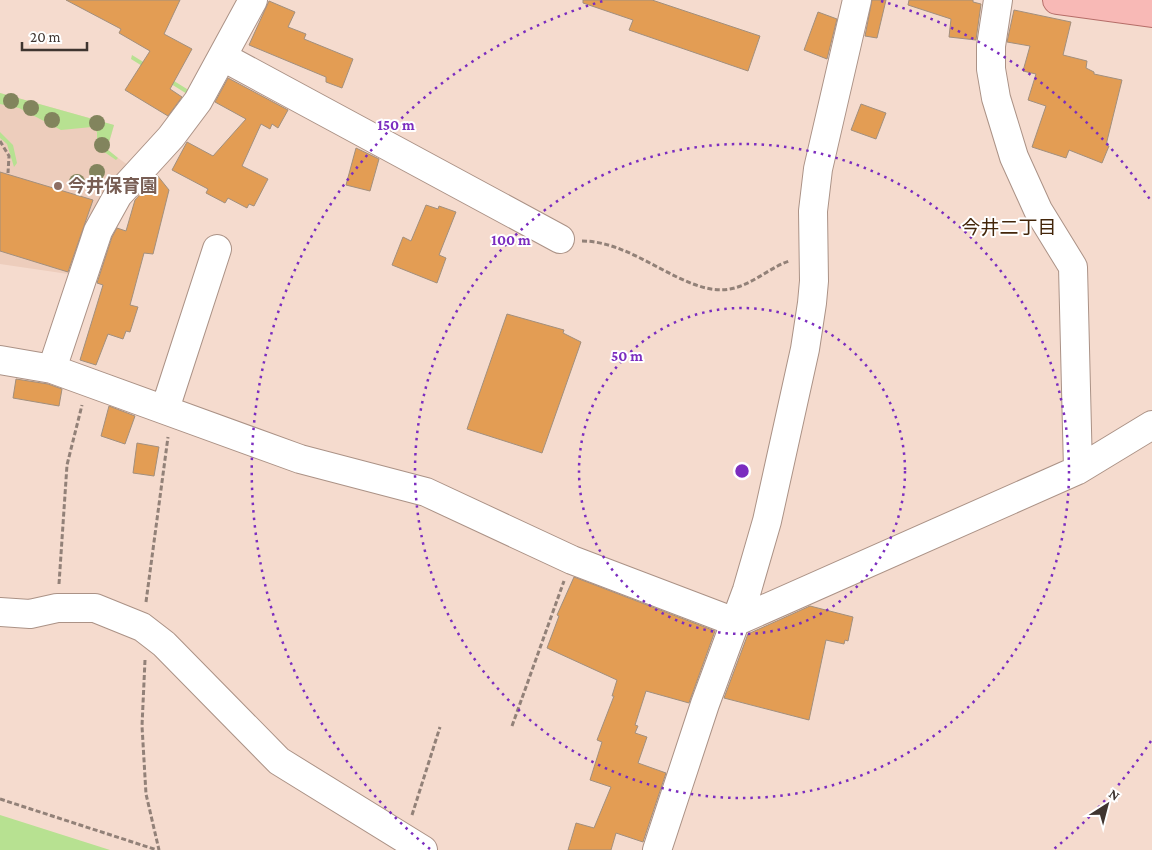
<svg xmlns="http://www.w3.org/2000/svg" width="1152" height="850" font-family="'Crimson Pro','Noto Sans JP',serif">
	<rect width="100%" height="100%" fill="#f5dbce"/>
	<!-- built -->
	<path fill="#edcdbc" d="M0,93L114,125L107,150L132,168L75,275L0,264Z"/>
	<!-- green -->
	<path fill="#b7e191" d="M132,55L195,94L192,97L131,59Z
		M0,93L114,125L107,149L118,158L116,160L97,147V132L92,127L61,130L19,108L0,104Z
		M0,132L13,145L17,163L14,167L7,144L0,138Z
		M0,815L110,850H0Z"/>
	<!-- building -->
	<path fill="#e39d54" stroke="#a28f7d" d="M66,0H180L164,34L192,49L170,89L182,97L168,116L125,90L150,51L119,33L121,29Z
		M583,0H652L760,36L748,71L629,30L633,20L583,3Z
		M872,0H886L877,38L865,36Z
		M909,0H973V2L981,4L976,40L949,37L951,19L908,5Z
		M269,1L295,12L288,27L306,34L304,39L353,59L342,88L326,82V77L249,45Z
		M1014,10L1071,22L1063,55L1087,61L1086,68L1094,72V74L1122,80L1106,145L1109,146L1102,163L1069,150L1066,158L1032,147L1046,106L1028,100L1036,74L1023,71L1030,46L1007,42Z
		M818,12L837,19L827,59L804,50Z
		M228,78L288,110L278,128L272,124L270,129L261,124L242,166L268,179L254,206L249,204L247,208L228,198L225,203L206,193L208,189L172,170L187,142L213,156L246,119L215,102Z
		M861,104L886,113L876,139L851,130Z
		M356,148L379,159L370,191L346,185Z
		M0,172L93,200L68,272L0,251Z
		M157,175L169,190L153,254L144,253L130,305L138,307L130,332L126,331L123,339L108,334L96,365L80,360L103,285L97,283L112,237L117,228L126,231L135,200Z
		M426,205L438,209L439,206L456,212L439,255L446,258L437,283L392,265L403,237L411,241Z
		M507,314L564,330L563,333L581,342L542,453L467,429Z
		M16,379L48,384L62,389L59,406L13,398Z
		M109,406L135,416L125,444L101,436Z
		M137,443L159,447L154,476L133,473Z
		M574,577L715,631L689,703L646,691L635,725L638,726L635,733L647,737L638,763L666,773L643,842L616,833L611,850H568L576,823L594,828L611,787L590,780L602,742L597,740L614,696H612L617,680L547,648L559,616L557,615Z
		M810,606L853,617L848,641L845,640L844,644L826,640L809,720L724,698L748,634Z"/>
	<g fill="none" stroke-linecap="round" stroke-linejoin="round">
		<!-- minor casing -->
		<g stroke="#ab9286" stroke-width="30">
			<path id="minor" d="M998,0L991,46V69L996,98L1014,157L1038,210L1073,267L1078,470
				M223,57L560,239
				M0,360L52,369L300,459L426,492L572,560L735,622L1078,470L1152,425
				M52,369L98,231L118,195L171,137L198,101L253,0
				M165,409L217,249
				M0,612L30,614L57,608H95L142,627L164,644L279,761L423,850
				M657,850L705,704L747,590L767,521L805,349L812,303L814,281L813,211L818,169L857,0"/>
		</g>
		<!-- major casing -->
		<g stroke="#b56d68" stroke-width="30">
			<path id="major" d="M1057,0L1152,13"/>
		</g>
		<!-- path -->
		<path stroke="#928178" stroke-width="3" stroke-dasharray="5 2.5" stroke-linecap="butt" d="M0,141L9,156L8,173
			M582,241C636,241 685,297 730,289C752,285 769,268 789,261
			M59,584L67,465L82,405
			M146,602L168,437
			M145,660L142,726L146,794L159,850
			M512,726L564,581
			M0,799L157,850
			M412,815L440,727"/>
		<!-- minor -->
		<use href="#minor" stroke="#fff" stroke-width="28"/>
		<!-- major -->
		<use href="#major" stroke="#f8b9b6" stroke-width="28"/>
	</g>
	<!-- trees -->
	<g fill="#82845d">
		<circle cx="11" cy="101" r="8"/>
		<circle cx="31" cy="108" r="8"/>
		<circle cx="52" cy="120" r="8"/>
		<circle cx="97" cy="123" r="8"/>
		<circle cx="102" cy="145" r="8"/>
		<circle cx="97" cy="172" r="8"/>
		<circle cx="77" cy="182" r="8"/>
	</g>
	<!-- distance rings -->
	<g fill="none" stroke="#7b2cbf" stroke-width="2.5" stroke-dasharray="2.5 5">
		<circle cx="742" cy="471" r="163"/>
		<circle cx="742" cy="471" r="327"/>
		<path d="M1151 741A490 490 0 0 1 1054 849M430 849A490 490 0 0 1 603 1M881 1A490 490 0 0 1 1151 201"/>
	</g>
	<!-- markers -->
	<circle fill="#8d6e63" stroke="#fff" stroke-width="2" cx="58" cy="186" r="5"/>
	<g text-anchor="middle" stroke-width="4" stroke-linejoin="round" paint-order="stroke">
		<!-- education labels -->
		<g font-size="18" font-weight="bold" fill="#785e54" stroke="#fff" text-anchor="start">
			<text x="68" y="192">今井保育園</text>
		</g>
		<!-- neighbourhood labels -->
		<g font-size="19" fill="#43260a" stroke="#fff">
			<text x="1009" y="234">今井二丁目</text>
		</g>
	</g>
	<circle cx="742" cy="471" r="8" fill="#7b2cbf" stroke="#fff" stroke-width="2.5"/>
	<g font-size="15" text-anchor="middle" font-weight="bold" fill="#7b2cbf" stroke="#fff" stroke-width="4" stroke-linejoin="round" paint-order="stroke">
		<text x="396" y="130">150 m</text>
		<text x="511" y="245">100 m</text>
		<text x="627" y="361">50 m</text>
	</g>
	<!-- north arrow -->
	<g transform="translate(1107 805) rotate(36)" stroke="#ffffff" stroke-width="4" paint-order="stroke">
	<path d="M0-4L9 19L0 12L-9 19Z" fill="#3f3530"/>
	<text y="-8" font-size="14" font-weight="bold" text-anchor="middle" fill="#3f3530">N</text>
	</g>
	<!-- scale -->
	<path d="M22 42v8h65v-8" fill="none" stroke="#3f3530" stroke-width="2.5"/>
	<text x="30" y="42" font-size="15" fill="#3f3530" stroke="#ffffff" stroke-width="4" paint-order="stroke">20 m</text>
</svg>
